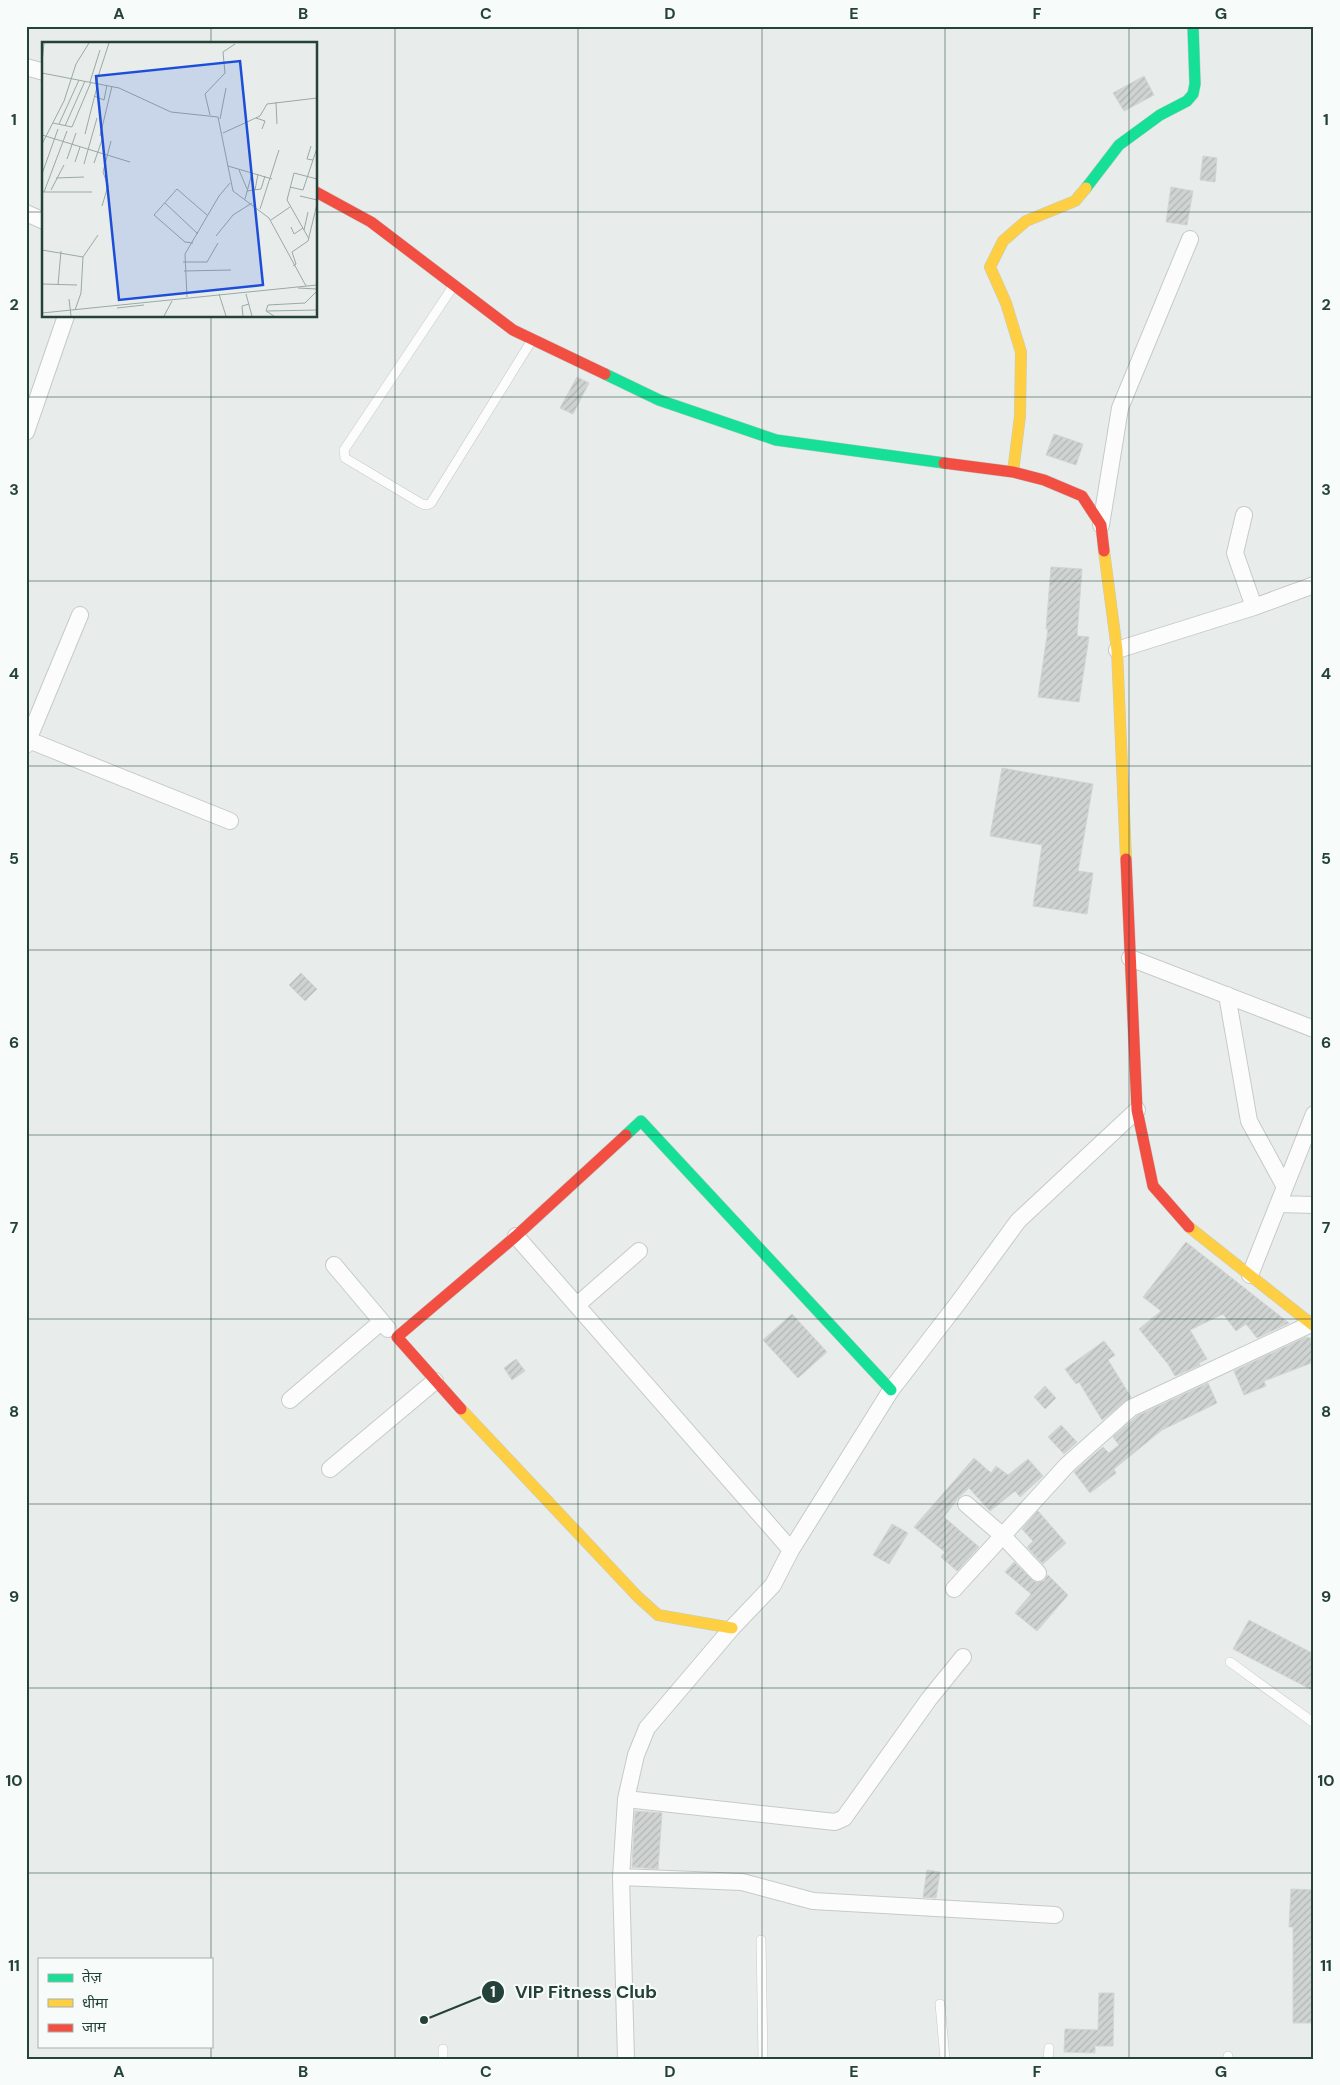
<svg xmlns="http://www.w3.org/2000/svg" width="1340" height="2085" font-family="'DM Sans','Noto Sans Devanagari',sans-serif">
	<defs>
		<pattern id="building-hatch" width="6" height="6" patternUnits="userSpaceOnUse" patternTransform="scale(1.25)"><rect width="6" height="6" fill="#cfd4d2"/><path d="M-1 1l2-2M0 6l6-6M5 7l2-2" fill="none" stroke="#b2b7b5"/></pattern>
	</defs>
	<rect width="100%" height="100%" fill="#e8edeb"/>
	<!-- building -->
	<path fill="url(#building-hatch)" stroke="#d1d6d4" d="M1144,76L1154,95L1124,111L1113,93Z
		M1203,156L1217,158L1215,182L1200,180Z
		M1171,187L1193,191L1187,225L1166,222Z
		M577,377L589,383L573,414L560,408Z
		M1054,434L1083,444L1076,465L1046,455Z
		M1051,567L1082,569L1077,636L1089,637L1079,702L1038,697L1048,629H1046Z
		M1002,768L1093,784L1078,871L1093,873L1087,914L1033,906L1042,845L990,836Z
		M301,973L317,989L305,1001L289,985Z
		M1186,1242L1289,1323L1257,1338L1246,1324L1236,1331L1223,1314L1190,1330L1207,1359L1199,1363L1200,1365L1175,1376L1168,1364L1139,1329L1161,1311L1143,1297Z
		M792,1314L827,1352L798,1378L763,1340Z
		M1306,1337L1314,1339V1362L1264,1381L1266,1386L1244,1395L1234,1371Z
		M1104,1341L1115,1355L1108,1360L1131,1397L1102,1420L1079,1382L1076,1384L1065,1369Z
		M516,1359L525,1371L512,1380L504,1368Z
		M1208,1383L1217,1403L1162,1430L1114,1469L1116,1473L1090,1493L1074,1472L1103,1447L1109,1453L1119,1445L1113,1437L1137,1416Z
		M1045,1386L1056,1398L1045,1409L1034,1397Z
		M1061,1425L1077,1442L1064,1454L1048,1437Z
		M974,1458L991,1473L996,1466L1008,1475L1028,1459L1043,1476L1020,1497L1015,1491L990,1511L969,1488L959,1497L944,1517L979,1547L957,1571L941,1557L945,1552L914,1527Z
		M1038,1511L1066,1543L1043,1564L1027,1547L1033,1541L1022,1529Z
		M892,1524L908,1533L889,1564L873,1555Z
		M1014,1562L1035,1582L1044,1581L1048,1575L1068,1595L1037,1631L1015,1613L1031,1594L1005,1572Z
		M1249,1620L1314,1654V1691L1233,1649Z
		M635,1811L662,1813L658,1869L632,1867Z
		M927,1870L940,1872L936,1898L923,1897Z
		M1291,1889L1314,1890V2023H1293V1927H1289Z
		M1099,1993H1114L1113,2046H1095V2053L1064,2052L1065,2029L1098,2030Z"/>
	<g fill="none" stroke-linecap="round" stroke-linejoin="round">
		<!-- lane casing -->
		<g stroke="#c5cac8" stroke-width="10">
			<path id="lane" d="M454,285L344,450L345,458L422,504L427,505L431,503L532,340
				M1230,1662L1314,1723
				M761,1940L763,2059
				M940,2004L945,2059
				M443,2059V2049
				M1048,2059L1049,2048
				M1228,2059V2056"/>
		</g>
		<!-- street casing -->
		<g stroke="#c5cac8" stroke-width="18">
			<path id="street" d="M26,67L44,72
				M26,213L44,221
				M26,432L66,316
				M1244,515L1235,553L1254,607
				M1101,525L1120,408L1190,239
				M1117,650L1254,607L1314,585
				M26,739L230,821
				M26,745L80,615
				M1130,958L1314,1029
				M1227,995L1249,1121L1285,1187
				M1278,1204L1314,1205
				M516,1236L791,1550
				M334,1265L388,1329
				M1250,1275L1314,1114
				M577,1305L639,1251
				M290,1400L381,1322
				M330,1469L435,1381
				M966,1504L1003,1536L1038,1573
				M954,1589L1067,1465L1131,1408L1311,1324
				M626,1799L835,1822L844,1818L929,1699L963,1657
				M621,1877L742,1882L813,1901L1055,1915
				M626,2059L621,1877L626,1799L636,1755L647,1728L732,1628L773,1585L791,1550L891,1390L958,1303L1018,1221L1137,1110"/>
		</g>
		<!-- fast casing -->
		<g stroke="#c3cbc8" stroke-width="12">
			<path id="fast" d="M1086,188L1119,145L1160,115L1187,101L1193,94L1195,84L1193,26
				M605,374L659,400L776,440L944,463
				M626,1135L641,1121L891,1390"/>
		</g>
		<!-- slow casing -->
		<g stroke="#c3cbc8" stroke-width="12">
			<path id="slow" d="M1013,472L1020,416L1021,352L1006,303L990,267L1003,241L1026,221L1075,201L1086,188
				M1104,551L1117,650L1126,859
				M1189,1227L1314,1326
				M461,1409L638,1597L658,1615L732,1628"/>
		</g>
		<!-- jam casing -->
		<g stroke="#c3cbc8" stroke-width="12">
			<path id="jam" d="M316,192L371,222L513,330L605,374
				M944,463L1013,472L1044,480L1082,496L1101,525L1104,551
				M1126,859L1137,1110L1153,1186L1189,1227
				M461,1409L397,1337L516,1236L626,1135"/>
		</g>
		<!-- lane -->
		<use href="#lane" stroke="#fcfcfc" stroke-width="9"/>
		<!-- street -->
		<use href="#street" stroke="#fcfcfc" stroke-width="16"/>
		<!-- fast -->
		<use href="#fast" stroke="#16e098" stroke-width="11"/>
		<!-- slow -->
		<use href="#slow" stroke="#ffcf43" stroke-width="11"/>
		<!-- jam -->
		<use href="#jam" stroke="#f24e42" stroke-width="11"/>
	</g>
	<!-- grid -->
	<path fill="none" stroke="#24423a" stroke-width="1" stroke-opacity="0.55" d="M211,26V44M395,26V2059M578,26V2059M762,26V2059M945,26V2059M1129,26V2059M26,212H44M316,212H1314M211,316V1959M26,397H1314M26,581H1314M26,766H1314M26,950H1314M26,1135H1314M26,1319H1314M26,1504H1314M26,1688H1314M26,1873H1314M211,2046V2059"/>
	<!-- overview -->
	<g transform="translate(42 42)">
		<rect width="275" height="275" fill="#e8edeb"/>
		<path fill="none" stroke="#9aa9a4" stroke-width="1" d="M0,20L2,1M0,31L77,46L129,70L176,75L191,149L227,176L264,244M48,40L58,8M54,41L67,1M52,54L62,58L65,43M234,60L235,82M168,73L163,52L183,31L181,10L193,2M214,76L223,79L220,87M178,77L184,46M11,81L30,85L49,40M17,82L37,38M23,84L43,39M181,91L218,74L225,62L275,56M43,92L56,41M0,93L88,120M58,94L70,44M0,102L22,59L34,22L47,1M269,104L265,117L271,118M25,117L34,91M33,120L38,105M52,121L60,98M42,122L55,76M186,124L230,137M197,128L205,147M0,132L16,87M14,136L42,135M248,145L261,148L275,106M9,148L22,123M213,148L216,132M205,149L219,147L223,134M0,150H50M2,150L25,89M258,154L275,158M203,157L210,131M123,161L156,192M60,164L66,144L61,130L69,99M218,167L237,108M229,178L248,165M249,185L252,192L261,186M262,188L266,170M174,194L191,173L210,161M267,197L245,158L252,131L275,137M151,201L143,200L112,173L135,147L165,173M0,208L41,215M141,220H165L176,201M251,224L254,222L250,210L266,199L275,162M142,229L189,228M0,242L35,243M16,243L19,209M256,246L275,247M177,252L184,274M204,252L210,274M145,255L143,212L177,154L188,141M27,257L29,274M75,266L102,263M33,268L39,251L41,215L56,193M225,269L275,268M0,271L275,243M122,274L130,259M201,274L200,264L207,262M232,274L224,269L226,263L263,261L275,249"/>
		<path fill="#1d4ed8" fill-opacity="0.15" stroke="#1d4ed8" stroke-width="2.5" d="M198,19L221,243L77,258L54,34Z"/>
		<rect width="275" height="275" fill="none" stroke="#24423a" stroke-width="2.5"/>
	</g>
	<!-- callouts -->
	<path fill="none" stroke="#24423a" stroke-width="2" d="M424 2020L493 1992"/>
	<g fill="#24423a" stroke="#f7fbf9" stroke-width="2">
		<circle cx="424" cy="2020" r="5"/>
		<circle cx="493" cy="1992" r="12"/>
	</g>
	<g font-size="15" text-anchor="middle" font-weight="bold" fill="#fff">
		<text x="493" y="1997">1</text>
	</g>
	<g font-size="18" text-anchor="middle" font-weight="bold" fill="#24423a" stroke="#f7fbf9" stroke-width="4" stroke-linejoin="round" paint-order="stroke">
		<text x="586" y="1998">VIP Fitness Club</text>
	</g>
	<!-- border -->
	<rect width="1340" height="2085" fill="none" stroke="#f7fbf9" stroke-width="55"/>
	<!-- legend -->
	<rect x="38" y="1958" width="175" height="90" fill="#f7fbf9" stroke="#a3b1ad"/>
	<rect x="48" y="1974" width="25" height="8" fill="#16e098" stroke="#a3b1ad"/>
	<text x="82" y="1982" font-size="15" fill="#24423a">तेज़</text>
	<rect x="48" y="1999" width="25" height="8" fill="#ffcf43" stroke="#a3b1ad"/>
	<text x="82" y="2008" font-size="15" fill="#24423a">धीमा</text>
	<rect x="48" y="2024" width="25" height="8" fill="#f24e42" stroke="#a3b1ad"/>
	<text x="82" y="2032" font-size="15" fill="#24423a">जाम</text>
	<rect x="28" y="28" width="1284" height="2030" fill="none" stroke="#24423a" stroke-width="2"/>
	<g font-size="16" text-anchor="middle" font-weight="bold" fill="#24423a">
		<text x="119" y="19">A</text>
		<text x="303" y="19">B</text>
		<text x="486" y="19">C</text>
		<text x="670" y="19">D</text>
		<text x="854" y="19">E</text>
		<text x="1037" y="19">F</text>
		<text x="1221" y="19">G</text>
		<text x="14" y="125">1</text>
		<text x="1326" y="125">1</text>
		<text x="14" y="310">2</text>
		<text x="1326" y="310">2</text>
		<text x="14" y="495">3</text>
		<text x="1326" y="495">3</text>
		<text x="14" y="679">4</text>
		<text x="1326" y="679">4</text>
		<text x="14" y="864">5</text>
		<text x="1326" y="864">5</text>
		<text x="14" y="1048">6</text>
		<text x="1326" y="1048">6</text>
		<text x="14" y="1233">7</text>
		<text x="1326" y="1233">7</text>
		<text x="14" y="1417">8</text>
		<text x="1326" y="1417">8</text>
		<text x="14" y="1602">9</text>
		<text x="1326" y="1602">9</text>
		<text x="14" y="1786">10</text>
		<text x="1326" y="1786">10</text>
		<text x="14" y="1971">11</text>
		<text x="1326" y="1971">11</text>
		<text x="119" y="2077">A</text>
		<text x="303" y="2077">B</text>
		<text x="486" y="2077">C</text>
		<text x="670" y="2077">D</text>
		<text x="854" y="2077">E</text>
		<text x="1037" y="2077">F</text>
		<text x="1221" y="2077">G</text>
	</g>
</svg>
